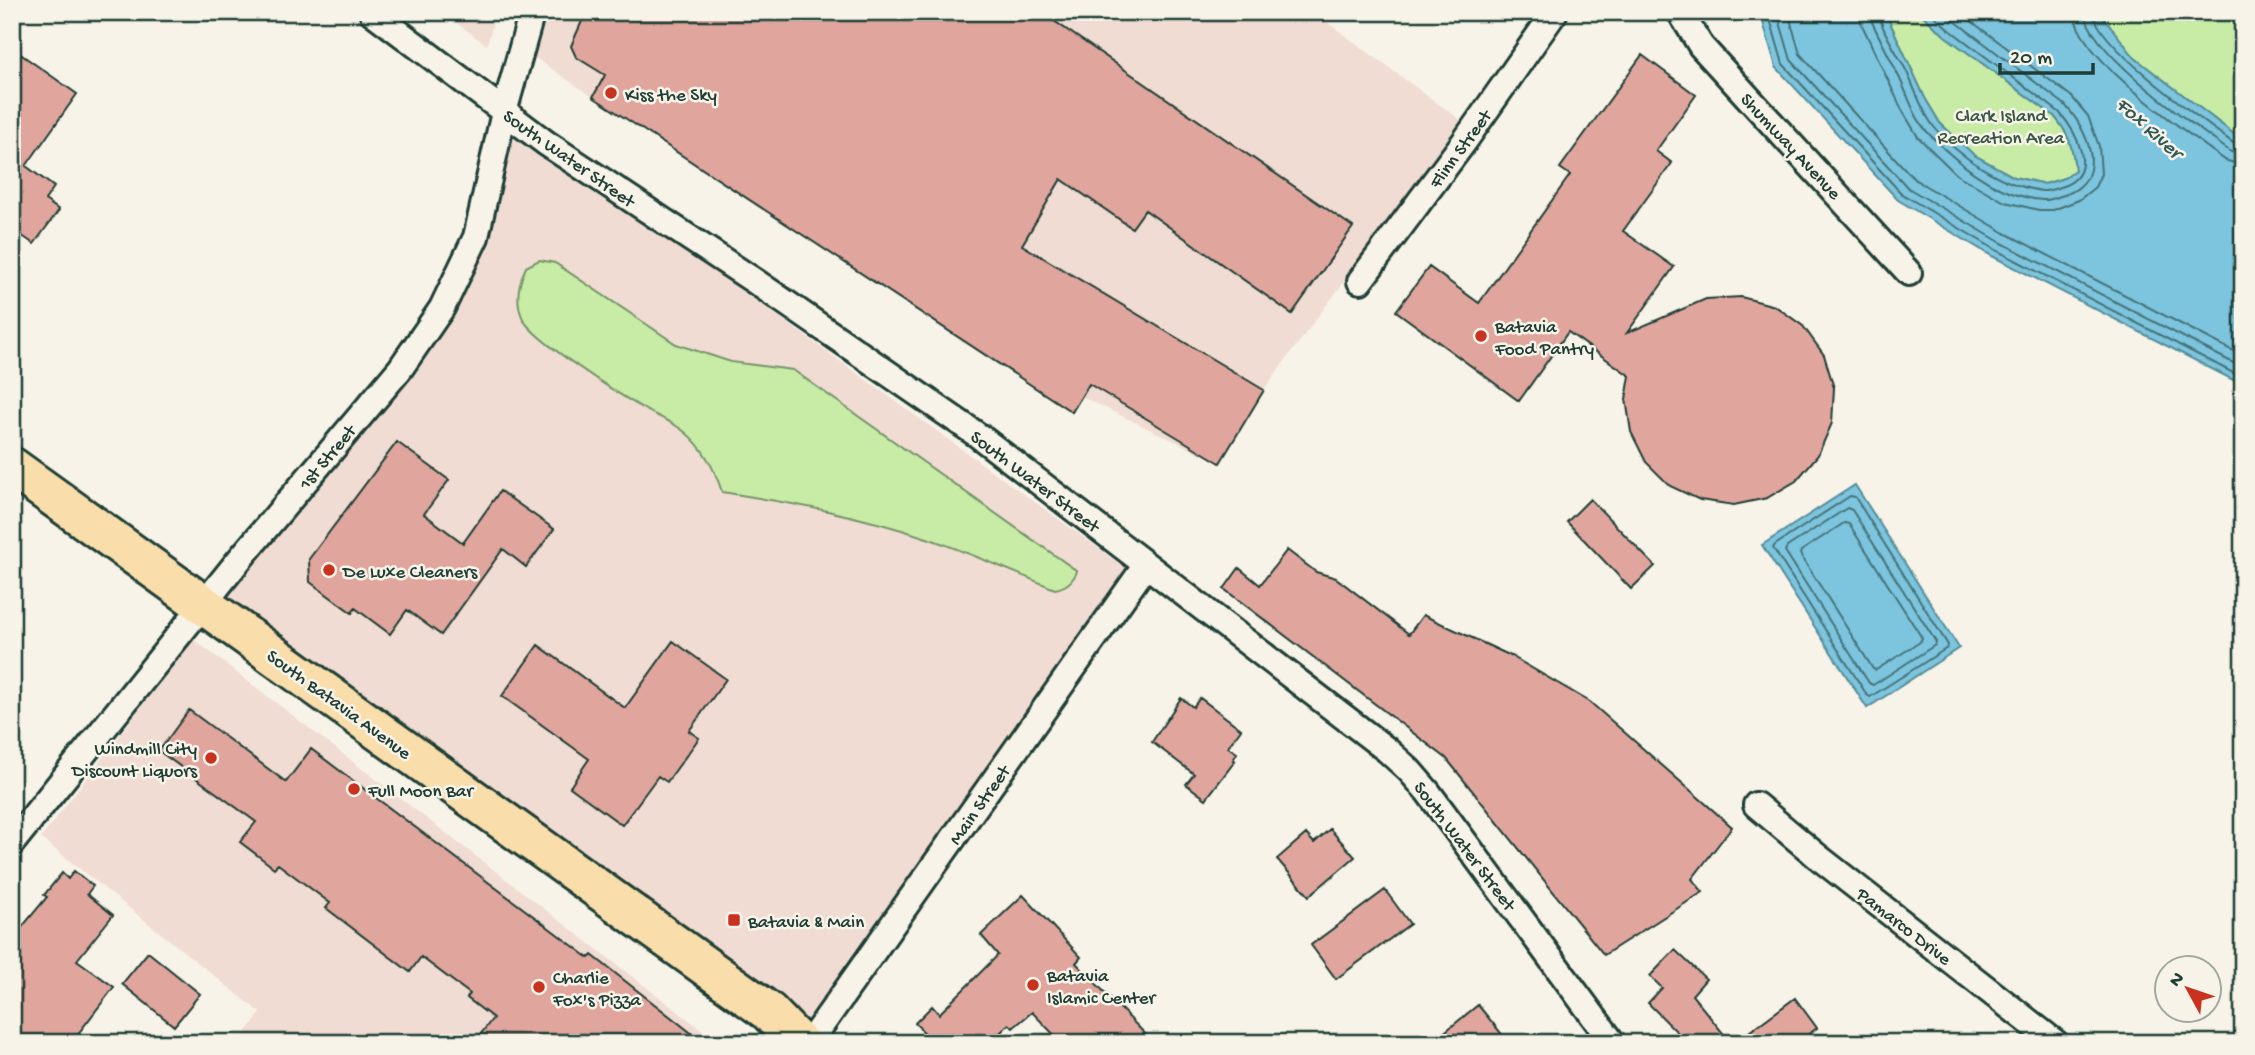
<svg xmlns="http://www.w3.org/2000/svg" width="2255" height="1055" font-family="'Gochi Hand',sans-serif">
	<rect width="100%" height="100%" fill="#f7f3e8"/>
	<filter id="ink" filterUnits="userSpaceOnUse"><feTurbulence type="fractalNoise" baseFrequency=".0143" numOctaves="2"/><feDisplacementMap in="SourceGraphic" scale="14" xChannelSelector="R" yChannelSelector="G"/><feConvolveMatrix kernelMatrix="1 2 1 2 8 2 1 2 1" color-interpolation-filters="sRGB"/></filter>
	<g filter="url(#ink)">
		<!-- built -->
		<path fill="#f0dcd2" d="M441,12H496L487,45Z
			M549,12H1313L1463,122L1212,459L1074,393L900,300L593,97L534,57Z
			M517,127L1130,571L810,1028L222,602L409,375L488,238Z
			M193,639L719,1043H238L261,1013L41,838Z"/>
		<!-- green -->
		<path fill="#c8eca5" stroke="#74946c" stroke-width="2" d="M1885,12H1919L1945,36L2054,116C2069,133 2073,148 2075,170L2064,178L2045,184L2014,177L1974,155L1940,123L1925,98Z
			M2099,12H2243V141L2135,58Z
			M539,260L555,263L676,344L731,362L793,370L1077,571C1073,582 1066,587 1055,589C1013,572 972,554 930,539C863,516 793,503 722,492C715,470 704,448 686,433C674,422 658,417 644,409C620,395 533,340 523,319C515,302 518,284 526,267Z"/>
		<!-- water -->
		<path fill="#7dc4de" stroke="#578e9a" stroke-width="2" d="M1760,12H1885L1925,98L1940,123L1974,155L2014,177L2045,184L2064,178L2075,170C2073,148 2069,133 2054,116L1945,36L1919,12H2099L2135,58L2243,141V385L1992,256L1898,200L1776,67Z
			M1855,485L1959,648L1867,708L1762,545Z"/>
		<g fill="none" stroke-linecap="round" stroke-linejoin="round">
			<!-- shore -->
			<path stroke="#457378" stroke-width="2" d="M1768,12L1783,64L1902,194L1996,250L2243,378
				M1777,12L1791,60L1908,188L2000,242L2243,368
				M1788,12L1800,54L1914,179L2005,233L2243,356
				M1859,12L1862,25L1902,110L1918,137L1957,175L2005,202L2039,210H2053L2079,200L2095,187L2101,174L2099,146L2088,116L2071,96L1959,12
				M1870,12L1872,22C1881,41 1891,60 1900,79C1909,98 1915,120 1930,135C1960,166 1999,197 2043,200C2050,201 2057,197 2064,195C2110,180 2088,129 2064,104L1943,12
				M1879,12C1880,29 1898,54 1906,70C1915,89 1921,110 1934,127C1958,157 2004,186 2042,191C2049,192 2056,188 2063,186C2099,173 2076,131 2059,112L1950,30L1930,12
				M2074,12C2076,57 2189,134 2225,160L2243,166
				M2085,12C2087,51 2198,128 2231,152L2243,155
				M2093,12C2097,46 2206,123 2236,145L2243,146
				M1850,496L1855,497L1948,645L1947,648L1870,697L1867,695L1773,548L1775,545Z
				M1847,508L1852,510L1936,642L1935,645L1873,685L1869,683L1785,551L1787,547Z
				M1844,523L1849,524L1922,638L1920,642L1876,670L1873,669L1800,554L1801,551Z"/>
		</g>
		<!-- building -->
		<path fill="#e0a69d" stroke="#1f3d34" stroke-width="2" d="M586,12H1041L1353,227L1292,314L1145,210L1132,228L1061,179L1022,245L1264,390L1220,463L1089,384L1072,412L593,97L605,75L576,57L571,46Z
			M12,48L77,94L26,166L54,187L45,200L59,210L34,244L12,229Z
			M1642,55L1696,95L1656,151L1672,163L1623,231L1674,267L1627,333L1706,299L1741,297L1775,306L1803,326L1824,355L1834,388L1832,423L1818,455L1796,481L1767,498L1734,505L1700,500L1670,486L1646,462L1631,432L1626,399L1630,376L1568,332L1519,401L1396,311L1429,267L1479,303L1570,175L1560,168Z
			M397,442L449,480L424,514L463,543L500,491L554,529L526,567L503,549L441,635L407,610L390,634L355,608L352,613L310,582L309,559Z
			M1590,499L1655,566L1631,589L1567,522Z
			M1287,550L1316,572L1336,578L1409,634L1423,615L1511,656L1590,702L1732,827L1692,879L1703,892L1604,955L1446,758L1224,589L1239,568L1260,585Z
			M673,641L726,679L689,731L699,738L667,782L658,776L622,825L570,787L589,759L502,696L538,645L625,708Z
			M1181,698L1193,707L1200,698L1241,729L1228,747L1237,753L1233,760L1235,761L1206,799L1186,784L1194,774L1152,742Z
			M189,710L286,782L311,749L589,958L592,955L704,1043H474L493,1018L467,998L470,994L421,957L410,972L326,908L330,903L278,864L274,868L240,842L256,822L159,751Z
			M1330,829L1355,857L1309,896L1277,859L1306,834L1314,843Z
			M74,871L93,886L87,894L113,915L77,960L114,987L71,1043H12V939L47,897L44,895L62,873L68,879Z
			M1385,890L1410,924L1336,979L1311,945Z
			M1023,895L1081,957L1076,963L1154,1043H1062L1032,1012L1013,1028L1009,1024L990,1043H934L915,1023L932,1006L939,1014L998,955L981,935Z
			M1675,950L1706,979L1692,995L1731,1043H1688L1648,1003L1662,988L1650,976Z
			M148,952L200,994L174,1026L122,984Z
			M1795,998L1817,1028L1797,1043H1734Z
			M1478,1005L1509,1043H1431Z"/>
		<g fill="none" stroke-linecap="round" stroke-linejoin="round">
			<!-- minor casing -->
			<g stroke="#1f3d34" stroke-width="30">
				<path id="minor" d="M372,12L546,143L756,282L979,436L1387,750L1409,770L1428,792L1613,1043
					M1680,12L1701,46L1909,273
					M1360,281L1464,142L1555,12
					M1756,805L1817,856L2056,1043
					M12,843L239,560L400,369L442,308L476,237L504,112L532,12
					M809,1043L1146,565"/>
			</g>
			<!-- primary casing -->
			<g stroke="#1f3d34" stroke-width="44">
				<path id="primary" d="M12,467L769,1012L799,1043"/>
			</g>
			<!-- minor -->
			<use href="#minor" stroke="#f7f3e8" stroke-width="24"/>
			<!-- primary -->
			<use href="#primary" stroke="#f9deab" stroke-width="38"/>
		</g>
	</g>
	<!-- markers -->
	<g fill="#c8321e" stroke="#f7f3e8" stroke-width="2.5">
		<circle cx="611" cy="93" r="7"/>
		<circle cx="1481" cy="336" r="7"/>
		<circle cx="329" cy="570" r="7"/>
		<circle cx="211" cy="758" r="7"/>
		<circle cx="354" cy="789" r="7"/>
		<rect x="727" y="913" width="14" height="14" rx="3.5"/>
		<circle cx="1033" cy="985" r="7"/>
		<circle cx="539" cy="987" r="7"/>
	</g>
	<g text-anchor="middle" stroke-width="5" stroke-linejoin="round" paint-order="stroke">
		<!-- poi labels -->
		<g font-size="19" fill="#1f3d34" stroke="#f7f3e8" text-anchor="start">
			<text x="625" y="100">Kiss the Sky</text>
			<text x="1495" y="332">Batavia<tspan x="1495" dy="22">Food Pantry</tspan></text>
			<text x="343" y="577">De Luxe Cleaners</text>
			<text x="197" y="754" text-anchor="end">Windmill City<tspan x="197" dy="22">Discount Liquors</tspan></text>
			<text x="368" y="796">Full Moon Bar</text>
			<text x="748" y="927">Batavia &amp; Main</text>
			<text x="1047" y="981">Batavia<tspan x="1047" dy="22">Islamic Center</tspan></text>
			<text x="553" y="983">Charlie<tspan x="553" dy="22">Fox's Pizza</tspan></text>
		</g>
		<!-- park labels -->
		<g font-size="19" fill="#385745" stroke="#f7f3e8">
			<text x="2001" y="121">Clark Island<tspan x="2001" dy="22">Recreation Area</tspan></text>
		</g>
		<!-- street labels -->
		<g font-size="19" fill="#1f3d34" stroke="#f7f3e8">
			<text transform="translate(1792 145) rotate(47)" y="7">Shumway Avenue</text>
			<text transform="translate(1459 148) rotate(-54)" y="7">Flinn Street</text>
			<text transform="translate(570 157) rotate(35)" y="7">South Water Street</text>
			<text transform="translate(326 456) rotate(-50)" y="7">1st Street</text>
			<text transform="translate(1036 480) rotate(37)" y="7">South Water Street</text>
			<text transform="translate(340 703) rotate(36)" y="7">South Batavia Avenue</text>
			<text transform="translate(978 804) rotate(-55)" y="7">Main Street</text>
			<text transform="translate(1466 845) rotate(53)" y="7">South Water Street</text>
			<text transform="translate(1905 925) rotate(38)" y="7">Pamarco Drive</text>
		</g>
		<!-- water labels -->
		<g font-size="21" font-style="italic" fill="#325856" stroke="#f7f3e8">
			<text transform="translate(2150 127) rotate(42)" y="7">Fox River</text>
		</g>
	</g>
	<!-- margin -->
	<rect width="2255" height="1055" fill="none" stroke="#f7f3e8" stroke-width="42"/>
	<rect x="21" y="21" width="2213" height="1013" fill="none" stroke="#1f3d34" stroke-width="2.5" filter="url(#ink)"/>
	<!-- north arrow -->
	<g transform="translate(2188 989) rotate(310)"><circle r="33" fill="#f7f3e8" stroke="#a1aaa0" stroke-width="2"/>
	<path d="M0-5L12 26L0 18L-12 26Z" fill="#c8321e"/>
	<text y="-10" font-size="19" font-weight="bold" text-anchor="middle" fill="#1f3d34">N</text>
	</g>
	<!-- scale -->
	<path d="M2000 63v10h93v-10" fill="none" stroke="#1f3d34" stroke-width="3.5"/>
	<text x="2010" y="63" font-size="21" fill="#1f3d34" stroke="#f7f3e8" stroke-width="5" paint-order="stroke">20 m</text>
</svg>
